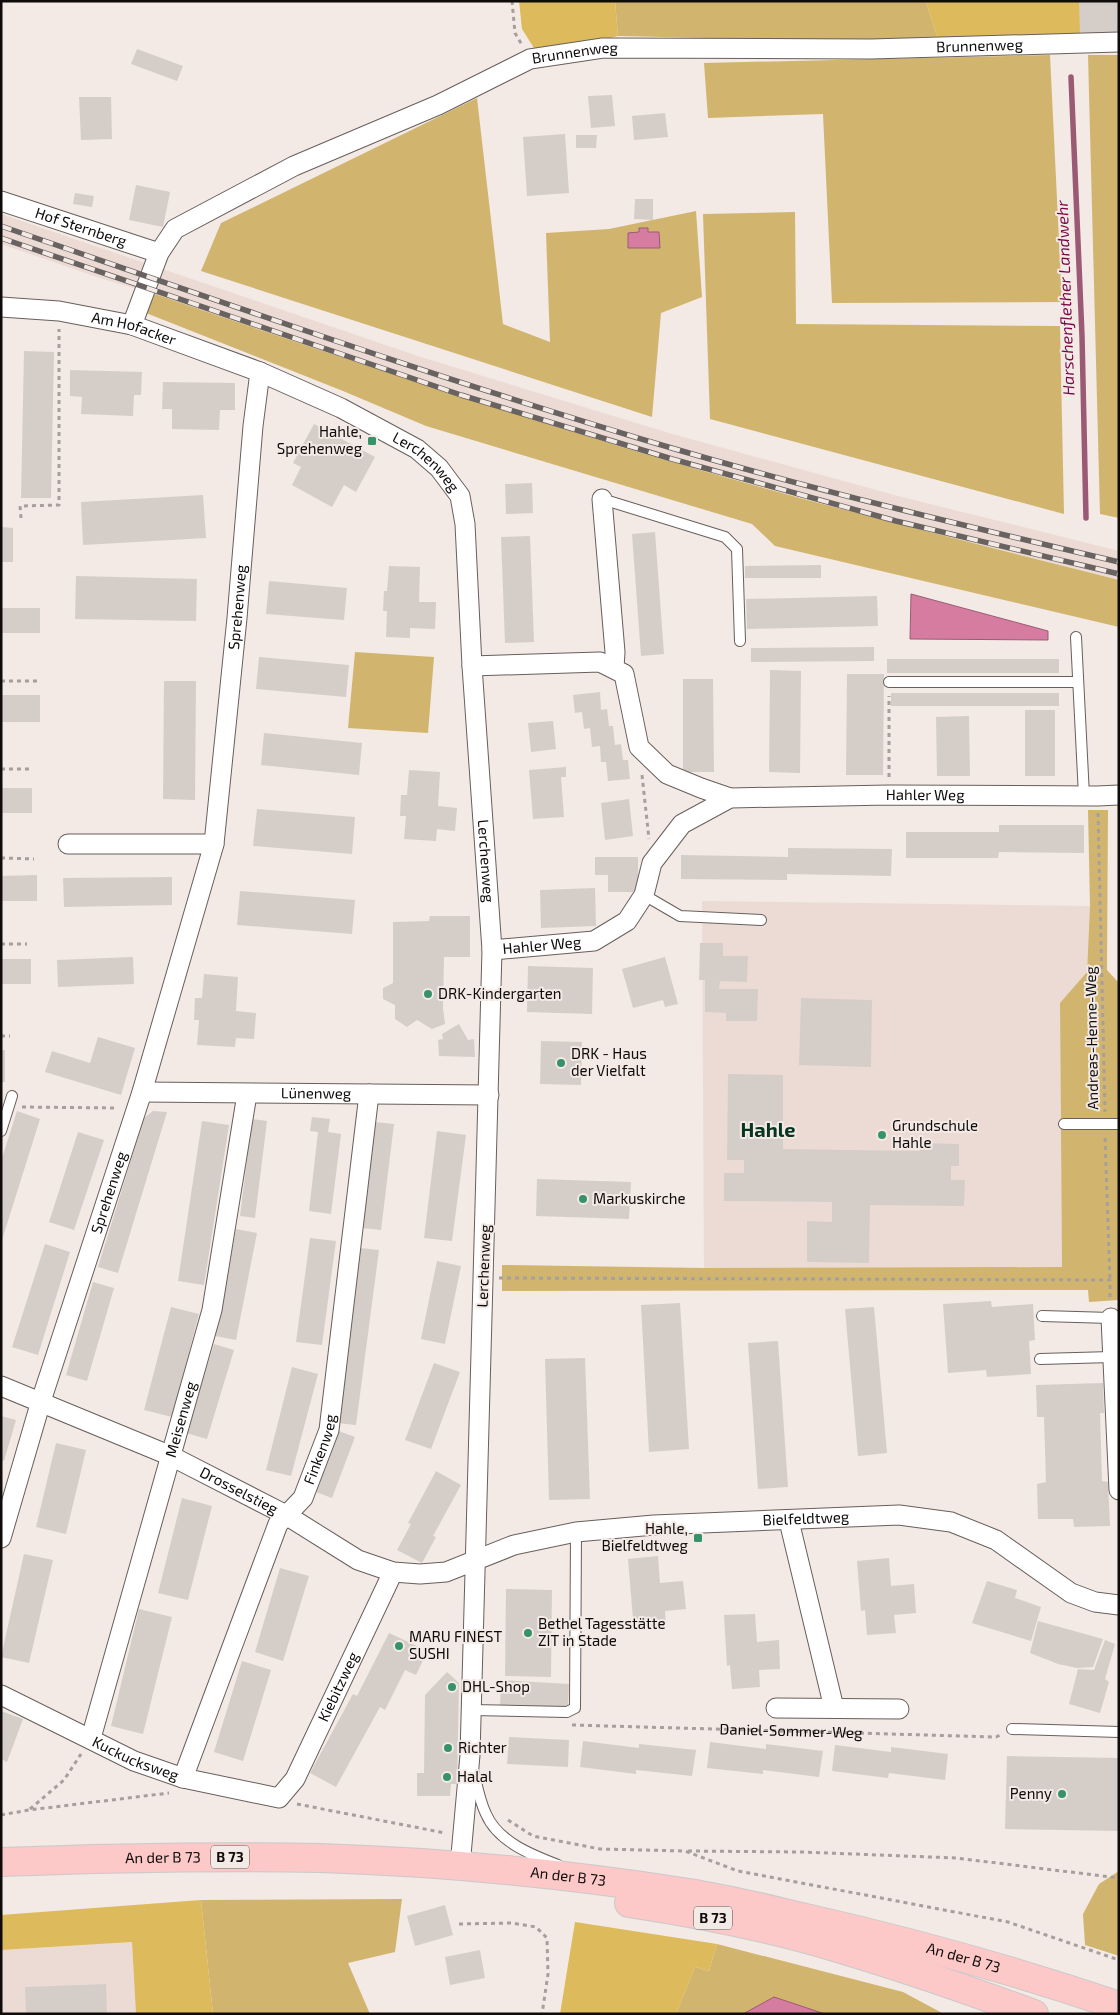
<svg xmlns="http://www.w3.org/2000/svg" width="1120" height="2015" font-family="'Exo 2',sans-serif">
	<rect width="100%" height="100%" fill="#f3e9e5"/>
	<!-- built -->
	<path fill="#ecdbd4" d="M1,214L421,357L669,433L898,496L1119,551V580L893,523L661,459L414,382L155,294L106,280L1,244Z
		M702,901L1090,906L1087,972L1060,1004L1062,1267L704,1268Z
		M132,1942L136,2014H1V1950Z"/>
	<!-- green -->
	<path fill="#d1b56e" d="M615,1H926L939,43L618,36Z
		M1050,55L1062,302L832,303L823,114L708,118L704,63Z
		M1088,55H1119V518L1100,514Z
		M477,98L503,324L550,342L546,233L609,229L696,211L702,297L661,313L652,417L201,271L221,223Z
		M795,212L796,324L1060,326L1064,514L710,419L703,214Z
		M155,294C322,351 490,408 659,458C811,503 965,541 1119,580V627L775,546L752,524L426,426L343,391L146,313Z
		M355,652L434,657L428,733L348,728Z
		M1088,810H1108L1107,970L1119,983V1300L1089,1302L1088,1290L502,1291V1265L704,1268L1062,1267L1060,1003L1087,972L1090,906Z
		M1119,1871V1956L1085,1945L1083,1914L1099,1884Z
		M402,1899L395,1952L348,1963L370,2014H213L201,1900Z
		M717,1944L903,1992L944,2014H676L695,1967L709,1971Z"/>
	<!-- forest -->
	<path fill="#ddba5b" d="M519,1H615L618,36L539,56L522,29Z
		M926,1H1119V37L939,43Z
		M201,1900L213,2014H136L132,1942L1,1950V1915Z
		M575,1922L717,1944L709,1971L695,1967L676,2014H560Z"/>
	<!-- water -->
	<path fill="#d77ca1" stroke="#9b5a74" d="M639,228H648V232H659L660,248H628V233L639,232Z
		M911,594L1048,631V640L910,639Z
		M774,1997L825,2014H743Z"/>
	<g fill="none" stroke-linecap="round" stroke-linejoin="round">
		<!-- stream -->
		<path stroke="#9b5a74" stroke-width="5.5" d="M1071,77L1082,336L1086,518"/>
	</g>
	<!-- building -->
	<path fill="#d5cec8" d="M1079,1H1119V33L1080,34Z
		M137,49L183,66L177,81L131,64Z
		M612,95L615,126L591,128L588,96Z
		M79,97H111L112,139L81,140Z
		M665,113L668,137L634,140L632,116Z
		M565,134L569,193L527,196L523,137Z
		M576,135H597L596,148H576Z
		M136,185L170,192L163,227L129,220Z
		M75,193L94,196L92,207L73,204Z
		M635,199H653V220L634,219Z
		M24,351L54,352L51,498H21Z
		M70,370L142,372L141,395H134L133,416L81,414L82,397L70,396Z
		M163,382L235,383V410H220L219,430L172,429V409H162Z
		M314,424L375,457L356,492L344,485L332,507L292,485L301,467L293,463Z
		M532,483L533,513L506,514L505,484Z
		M203,495L206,538L83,545L81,502Z
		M1,527L13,528V562H1Z
		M655,532L664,654L641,656L632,534Z
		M530,536L534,642L505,643L501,537Z
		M821,565V578H745V566Z
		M389,566L420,567L419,602H436L435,629L410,628V638L386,637L387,611H383L384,591H387Z
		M76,576L197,579L196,621L75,619Z
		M269,581L347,588L344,620L266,614Z
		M877,596L878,626L747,629L746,599Z
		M1,608H40V633H1Z
		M874,647V661L751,662V648Z
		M259,657L349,665L346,697L256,689Z
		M887,659H1059V673H887Z
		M770,670L801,671L800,773L769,772Z
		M847,674H884L883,775H846Z
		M683,679H713L714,772H683Z
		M164,681H196L195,800L163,799Z
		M600,692L601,710L607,709L609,726H613L615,745L621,744L623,760H628L630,779L608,781L606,762H601L600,746L592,747L590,728L584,729L582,712L575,713L573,695Z
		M891,693H1059V706H891Z
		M1,695H40V722H1Z
		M1025,710H1055V776H1025Z
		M969,716L970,776H937L936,717Z
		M553,721L556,749L531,752L528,723Z
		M264,733L362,743L359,775L261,765Z
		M566,767V777H561L564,817L533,819L529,770Z
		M409,770L440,772L438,806L457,808L455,831L437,829L436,841L404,839L406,816H400L401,795H407Z
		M1,788H32V813H1Z
		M629,799L633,836L605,840L601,803Z
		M257,809L355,817L352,854L253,846Z
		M999,825H1084V853L999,852L998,858H906V832H999Z
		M788,848L892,849L891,876L787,874V880L681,879V855L788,857Z
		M595,857H638V892H608V875H595Z
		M37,875V901H1V876Z
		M172,877V905L64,907L63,878Z
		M595,888L596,926L541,928L540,890Z
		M240,891L355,900L352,934L237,925Z
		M430,916H470V957H444L443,1008L445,1024L432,1029L417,1020L407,1027L395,1019V1005L383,999V988L393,983V922L429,921Z
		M700,943H723V956H748L747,982L720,981L719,989H758L757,1021H726V1013L705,1012V980H699Z
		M133,957L134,984L58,987L57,960Z
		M665,957L678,1004L665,1007L663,1000L633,1008L622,969Z
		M1,959H31V984H1Z
		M528,966L593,968L592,1014L527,1012Z
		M204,974L238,977L236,1011L256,1013L254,1039L236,1038L235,1047L197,1045L199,1020H194L195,998H202Z
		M801,998L872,1000L871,1067L799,1065Z
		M459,1024L468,1040L474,1039L475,1057L439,1056L438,1040L443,1039L442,1034Z
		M98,1037L135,1048L121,1095L45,1072L52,1051L90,1063Z
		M541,1041L582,1042L581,1085L540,1084Z
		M1,1050H5V1082H1Z
		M728,1074L783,1075V1149L920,1151V1143L959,1144V1166H951V1180H965L964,1206L870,1205L869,1263L807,1262V1221L832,1222V1202L724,1201V1173H744V1160H727Z
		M17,1111L40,1119L2,1240L1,1161Z
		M153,1111L167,1112L118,1273L98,1267L144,1118Z
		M312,1117L330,1119L328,1132L341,1134L331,1214L309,1211L318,1132L310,1131Z
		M252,1119L267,1121L255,1218L240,1216Z
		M202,1121L229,1125L204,1285L178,1281Z
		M374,1122L394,1124L381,1230L362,1228Z
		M437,1131L466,1135L452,1241L424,1238Z
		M78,1132L104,1140L74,1230L49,1222Z
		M537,1179L631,1182L629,1219L536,1216Z
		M236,1229L257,1233L236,1340L215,1336Z
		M310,1238L336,1241L322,1345L296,1342Z
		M45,1244L70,1252L38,1355L12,1347Z
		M360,1248L379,1250L356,1425L337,1423Z
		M437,1261L461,1266L445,1344L421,1339Z
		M93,1282L114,1288L87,1381L66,1375Z
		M991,1301L992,1307L1033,1304L1035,1340L1029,1341L1031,1374L987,1377L986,1370L948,1373L943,1304Z
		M680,1303L689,1449L649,1452L641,1305Z
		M171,1307L199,1314L172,1417L144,1410Z
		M874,1307L887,1453L858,1456L845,1309Z
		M778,1341L788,1487L758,1489L748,1343Z
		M214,1344L234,1350L207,1439L186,1433Z
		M585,1358L590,1499L549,1500L545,1359Z
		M434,1363L460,1372L431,1449L405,1440Z
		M292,1367L318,1374L291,1476L266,1470Z
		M1103,1383L1104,1413H1100L1102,1481L1108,1482L1110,1526L1074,1527L1073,1519H1038L1037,1484L1046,1482L1044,1417H1037L1036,1385Z
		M1,1416L16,1420L4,1461L1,1460Z
		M336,1430L355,1437L332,1498L313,1491Z
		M56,1443L86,1450L66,1534L36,1527Z
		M436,1471L461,1485L433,1536L436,1537L422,1563L397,1550L411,1524L408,1523Z
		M182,1498L212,1506L188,1600L158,1593Z
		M24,1554L53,1560L29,1663L1,1657Z
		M658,1556L660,1583L683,1581L686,1609L665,1611L666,1628L634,1631L628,1559Z
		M889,1558L891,1586L914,1584L916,1613L894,1615L896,1633L867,1635L865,1610L861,1611L857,1561Z
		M280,1568L309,1576L283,1661L255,1652Z
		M987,1581L1017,1590L1015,1598L1041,1607L1031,1641L972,1623Z
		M506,1589L552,1590L551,1677L505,1676Z
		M139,1609L172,1617L143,1734L111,1726Z
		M755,1614L757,1642L779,1640L780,1669L759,1670L760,1687L732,1689L730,1665L727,1666L724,1615Z
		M1038,1621L1103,1639L1093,1667L1077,1668L1058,1664L1030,1653Z
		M389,1633L419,1647L416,1652L425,1656L416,1675L405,1670L385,1710L380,1707L336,1787L310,1773L353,1694L357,1696Z
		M1105,1640L1115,1644L1105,1679L1109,1682L1100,1713L1069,1704L1078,1669L1094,1670Z
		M242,1661L271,1670L243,1761L214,1752Z
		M447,1672L459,1683L457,1784H451L450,1796H417V1773H424L425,1695Z
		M501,1680L569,1684L568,1708L500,1706Z
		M1,1711L23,1719L7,1762L1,1759Z
		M509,1737L569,1740L568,1767L507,1764Z
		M583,1741L639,1748V1744L696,1750L692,1776L636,1770V1774L580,1767Z
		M710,1742L766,1749V1744L823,1751L819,1777L763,1770V1774L707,1768Z
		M835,1745L891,1752V1747L948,1754L945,1780L889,1773L888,1778L832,1771Z
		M1007,1756L1119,1758V1831L1005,1829Z
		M445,1905L453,1935L415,1946L407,1916Z
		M480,1950L485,1978L450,1985L445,1957Z
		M106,1984L107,2014H26L25,1987Z"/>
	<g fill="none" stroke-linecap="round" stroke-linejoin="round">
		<!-- service casing -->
		<g stroke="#675f5c" stroke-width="12">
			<path id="service" d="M602,499L725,537L737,549L740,641
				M1076,637L1084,796
				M889,682H1078
				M644,895L680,916L761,920
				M1064,1124H1119
				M1,1131L12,1096
				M1042,1316L1111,1318
				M1040,1359L1112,1357
				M472,1710L567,1712L575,1708L576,1532
				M1012,1729L1119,1732
				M474,1773C477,1786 480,1802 486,1814C498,1842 532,1855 558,1865"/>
		</g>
		<!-- minor casing -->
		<g stroke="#675f5c" stroke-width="21">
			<g id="minor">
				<path id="s2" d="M1,201L159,253"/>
				<path id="s3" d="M1,307L59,311L132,325L260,372L341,408L417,449L439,468L460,496L465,524L472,666L492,950L470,1755L460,1866"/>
				<path id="s4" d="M132,325L159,253L175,229L294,166L438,105L530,59L603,48L871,49L1119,42"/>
				<path d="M602,499L615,652L614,668"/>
				<path d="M472,666L600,662L624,674L639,747L667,774L701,788L730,798"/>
				<path d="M68,844H214"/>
				<path id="s5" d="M492,950L594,941L627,921L644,895L652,863L682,824L730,798L889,795L1097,796L1119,795"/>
				<path id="s6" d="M142,1092L489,1095"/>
				<path d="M1111,1318L1119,1490"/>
				<path id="s7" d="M1,1386L171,1456L286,1515L358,1560L393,1572L420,1574L446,1572L514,1545L576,1532L654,1525L899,1515L951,1522L996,1540L1071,1593L1095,1602L1119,1605"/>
				<path d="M789,1521L834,1708"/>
				<path id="s8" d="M1,1538L41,1401L142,1092L214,844L237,618L253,426L260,372"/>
				<path id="s9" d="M1,1695L134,1761L183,1778L279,1798L295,1779L393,1572"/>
				<path d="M776,1708L899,1709"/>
				<path id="s10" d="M91,1738L212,1310L247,1094"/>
				<path id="s11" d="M183,1778L278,1524L303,1498L329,1430L369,1094"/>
			</g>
		</g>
		<!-- primary casing -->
		<g stroke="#cac9c9" stroke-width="30">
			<g id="primary">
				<path id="s12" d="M1,1862C108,1858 214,1856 320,1858C444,1862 567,1874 689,1893C728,1899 767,1909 806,1918C912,1942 1016,1971 1119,2006"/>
				<path d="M629,1903C701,1914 774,1928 844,1950C908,1969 971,1991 1034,2014"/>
			</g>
		</g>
		<!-- path -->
		<g stroke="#a79f9c" stroke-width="3" stroke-dasharray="4 4" stroke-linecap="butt">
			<path d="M512,1L515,33L522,45"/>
			<path d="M21,518L20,506L59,505V329"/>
			<path d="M1,681H38"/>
			<path d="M1,769H32"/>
			<path d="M642,775L649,839"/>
			<path d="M889,777V696"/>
			<path d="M1098,813L1105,1112"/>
			<path d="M1,858L34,859"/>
			<path d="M1,944H27"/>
			<path d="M1,1036H10"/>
			<path d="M22,1107L118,1108"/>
			<path d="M1105,1138L1110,1280"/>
			<path d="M499,1278L1110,1280V1301"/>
			<path id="s1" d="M572,1725L996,1737L1000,1735"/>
			<path d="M297,1804L445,1833"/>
			<path d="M30,1809L64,1780L81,1754"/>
			<path d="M1,1815L29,1810L169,1793"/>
			<path d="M508,1820L533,1836L600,1849L685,1851L738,1871L1008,1922L1119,1960"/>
			<path d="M688,1851L802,1852L956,1858L1119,1878"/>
			<path d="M459,1924L512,1923L536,1927L547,1938L548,1974L542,2014"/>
		</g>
		<!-- service -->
		<use href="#service" stroke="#fff" stroke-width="10"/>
		<!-- minor -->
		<use href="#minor" stroke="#fff" stroke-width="19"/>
		<!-- primary -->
		<use href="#primary" stroke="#fcc8c8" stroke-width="28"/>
		<!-- rail casing -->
		<g stroke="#686260" stroke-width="5.5">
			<path id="rail" d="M1,226C225,303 448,382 675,449C822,492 970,527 1119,562
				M1,238L461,395L672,459L896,521L1119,574"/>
		</g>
		<!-- rail -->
		<use href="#rail" stroke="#f3e9e5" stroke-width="4" stroke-dasharray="11" stroke-linecap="butt"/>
	</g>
	<!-- markers -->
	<g fill="#389269" stroke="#f3e9e5" stroke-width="2">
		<rect x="367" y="436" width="10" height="10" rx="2.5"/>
		<circle cx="428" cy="994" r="5"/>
		<circle cx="561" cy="1063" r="5"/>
		<circle cx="882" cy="1135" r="5"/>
		<circle cx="583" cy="1199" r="5"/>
		<rect x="693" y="1533" width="10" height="10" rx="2.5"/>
		<circle cx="528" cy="1633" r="5"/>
		<circle cx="399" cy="1646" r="5"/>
		<circle cx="452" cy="1687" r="5"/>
		<circle cx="448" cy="1748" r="5"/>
		<circle cx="447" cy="1777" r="5"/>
		<circle cx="1062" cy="1794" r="5"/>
	</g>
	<g text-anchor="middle" stroke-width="4" stroke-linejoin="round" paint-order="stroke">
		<!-- shield labels -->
		<g fill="#f3e9e5" stroke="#534e4c" stroke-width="1">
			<rect x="211" y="1845.5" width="38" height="23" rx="4"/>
			<rect x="694" y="1906.5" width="38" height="23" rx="4"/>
		</g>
		<g font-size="14" font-weight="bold" fill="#0e0b0a">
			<text x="230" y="1862">B 73</text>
			<text x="713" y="1923">B 73</text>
		</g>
		<!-- street labels -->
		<g font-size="15" fill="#0e0b0a" stroke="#f3e9e5">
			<text dy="5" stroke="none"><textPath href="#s4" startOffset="950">Brunnenweg</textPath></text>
			<text dy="5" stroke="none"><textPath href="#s4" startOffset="545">Brunnenweg</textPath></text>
			<text dy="5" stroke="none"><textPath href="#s2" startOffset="84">Hof Sternberg</textPath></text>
			<text dy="5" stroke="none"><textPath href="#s3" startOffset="135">Am Hofacker</textPath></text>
			<text dy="5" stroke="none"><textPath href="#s3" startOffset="459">Lerchenweg</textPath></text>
			<text dy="5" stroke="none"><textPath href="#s8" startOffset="964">Sprehenweg</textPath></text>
			<text dy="5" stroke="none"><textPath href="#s5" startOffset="504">Hahler Weg</textPath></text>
			<text dy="5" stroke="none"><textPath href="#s3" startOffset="874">Lerchenweg</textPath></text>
			<text dy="5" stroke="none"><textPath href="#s5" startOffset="50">Hahler Weg</textPath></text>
			<text transform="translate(1092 1038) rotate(-91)" y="5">Andreas-Henne-Weg</text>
			<text dy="5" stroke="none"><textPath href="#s6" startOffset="174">Lünenweg</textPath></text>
			<text dy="5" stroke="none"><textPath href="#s8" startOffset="362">Sprehenweg</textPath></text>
			<text transform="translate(484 1266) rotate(-88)" y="5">Lerchenweg</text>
			<text dy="5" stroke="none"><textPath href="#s10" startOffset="331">Meisenweg</textPath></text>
			<text dy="5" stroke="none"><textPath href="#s11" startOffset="359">Finkenweg</textPath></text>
			<text dy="5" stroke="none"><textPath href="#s7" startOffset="260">Drosselstieg</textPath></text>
			<text dy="5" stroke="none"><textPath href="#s7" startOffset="855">Bielfeldtweg</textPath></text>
			<text dy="5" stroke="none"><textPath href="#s9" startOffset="425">Kiebitzweg</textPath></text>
			<text dy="5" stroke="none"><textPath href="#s1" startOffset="219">Daniel-Sommer-Weg</textPath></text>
			<text dy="5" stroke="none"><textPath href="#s9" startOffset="149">Kuckucksweg</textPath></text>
			<text dy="5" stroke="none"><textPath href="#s12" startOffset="162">An der B 73</textPath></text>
			<text dy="5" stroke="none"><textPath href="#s12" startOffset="568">An der B 73</textPath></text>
			<text dy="5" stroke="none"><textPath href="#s12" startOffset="972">An der B 73</textPath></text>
		</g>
		<!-- poi labels -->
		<g font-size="15" fill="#0e0b0a" stroke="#f3e9e5" text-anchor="start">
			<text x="362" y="437" text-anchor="end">Hahle,<tspan x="362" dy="17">Sprehenweg</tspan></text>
			<text x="438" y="999">DRK-Kindergarten</text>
			<text x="571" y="1059">DRK - Haus<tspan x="571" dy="17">der Vielfalt</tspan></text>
			<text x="892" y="1131">Grundschule<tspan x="892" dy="17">Hahle</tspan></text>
			<text x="593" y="1204">Markuskirche</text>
			<text x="688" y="1534" text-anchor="end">Hahle,<tspan x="688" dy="17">Bielfeldtweg</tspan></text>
			<text x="538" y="1629">Bethel Tagesstätte<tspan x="538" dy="17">ZIT in Stade</tspan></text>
			<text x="409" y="1642">MARU FINEST<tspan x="409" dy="17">SUSHI</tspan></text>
			<text x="462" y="1692">DHL-Shop</text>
			<text x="458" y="1753">Richter</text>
			<text x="457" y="1782">Halal</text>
			<text x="1052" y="1799" text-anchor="end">Penny</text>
		</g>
		<!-- water labels -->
		<g font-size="16" font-style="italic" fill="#790646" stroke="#f3e9e5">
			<text transform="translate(1065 298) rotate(-92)" y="6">Harschenflether Landwehr</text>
		</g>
		<!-- district labels -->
		<g font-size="20" font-weight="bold" fill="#073521" stroke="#f3e9e5">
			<text x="768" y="1137">Hahle</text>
		</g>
	</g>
	<!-- border -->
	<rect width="1120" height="2015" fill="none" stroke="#0e0b0a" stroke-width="5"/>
</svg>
